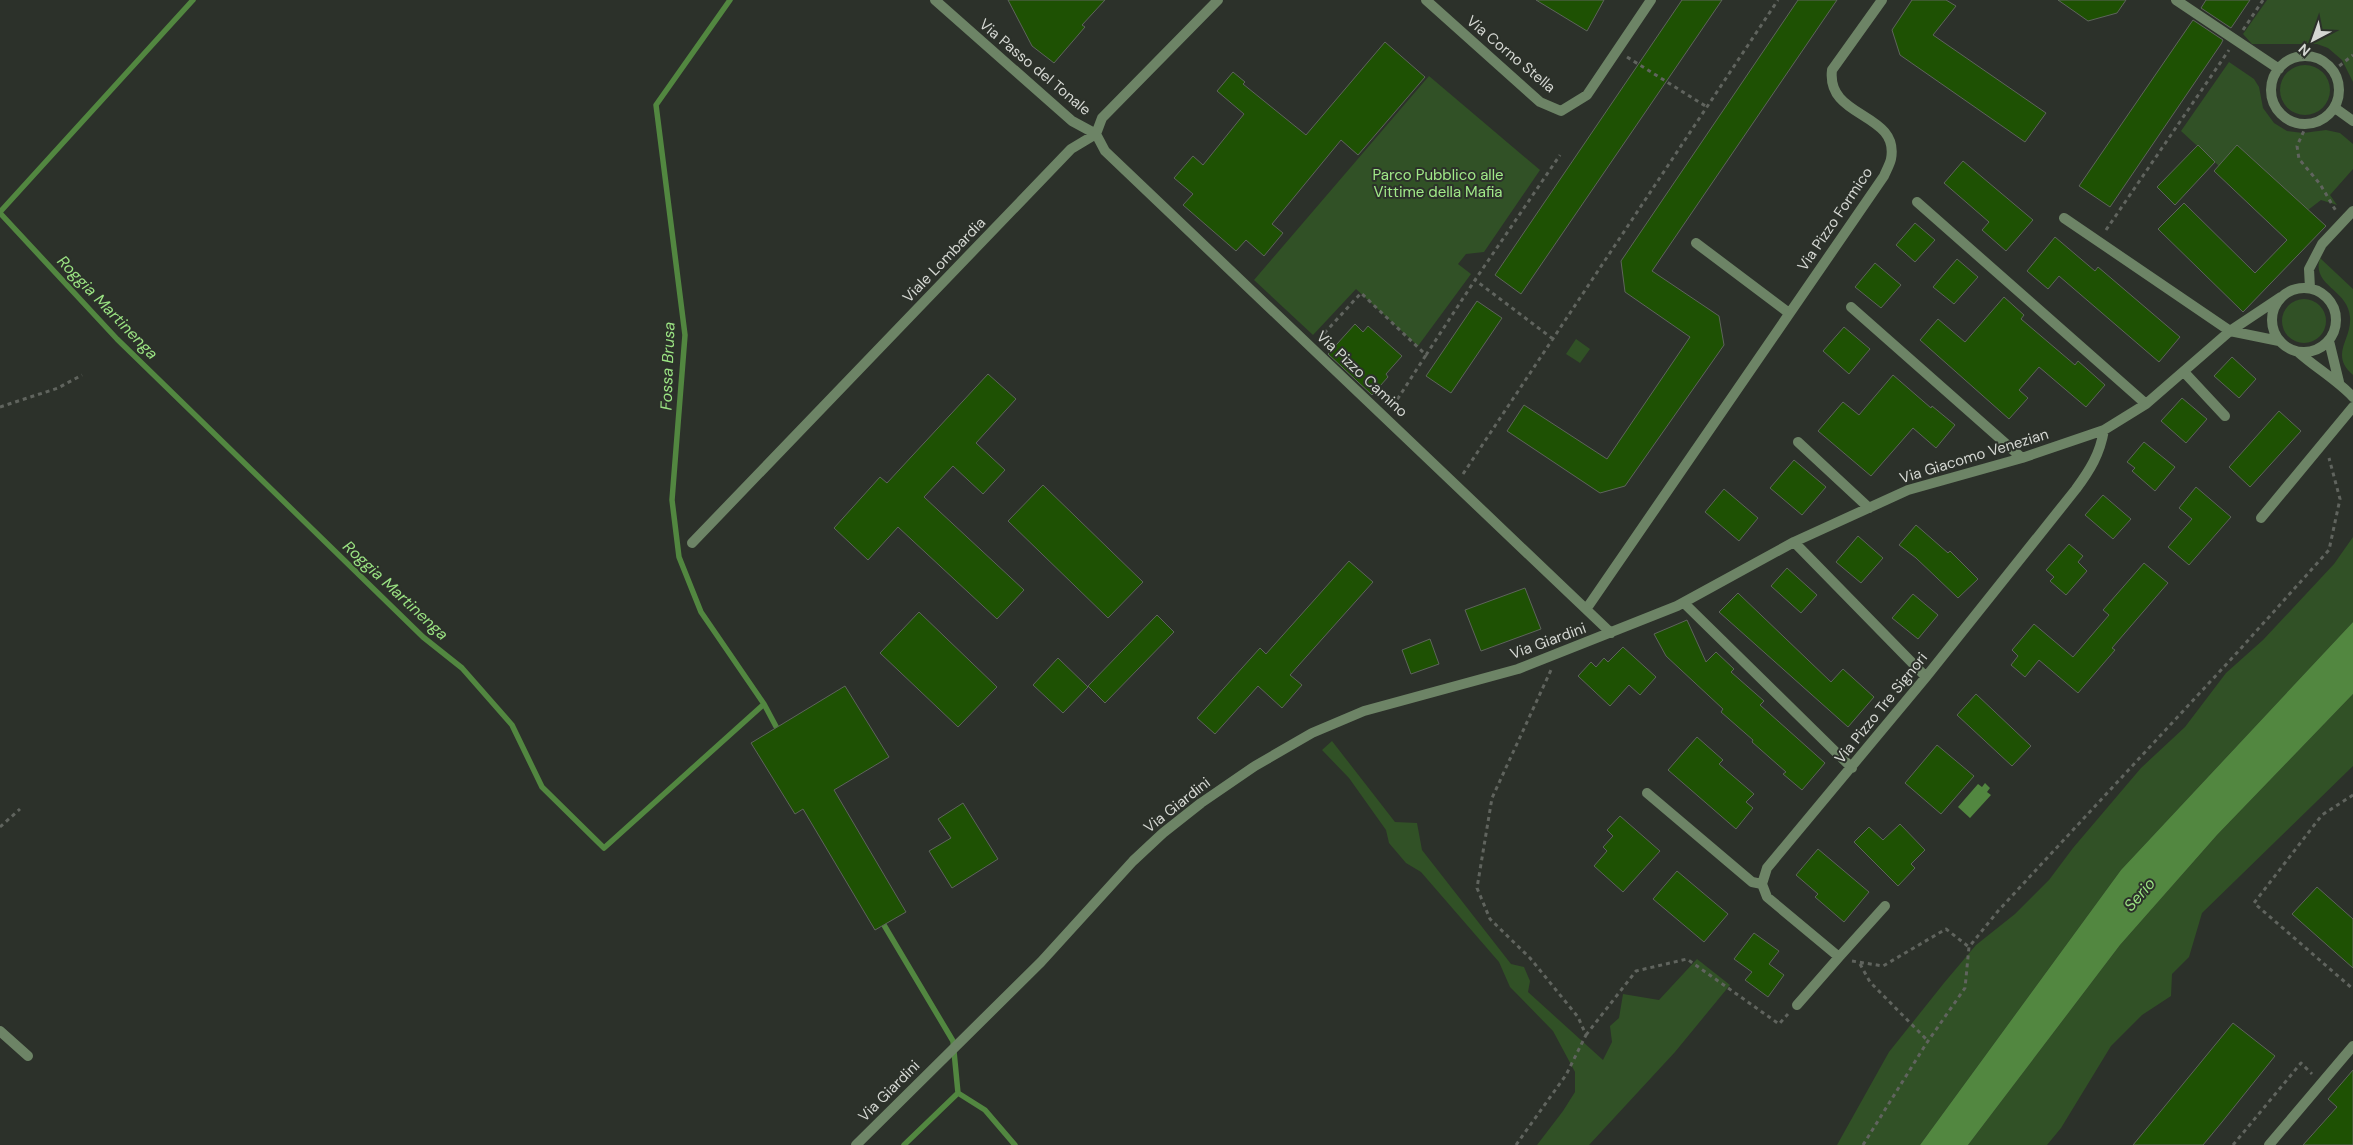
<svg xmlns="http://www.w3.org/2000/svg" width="2353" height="1145" font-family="'DM Sans',sans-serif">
	<rect width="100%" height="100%" fill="#2c312a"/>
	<!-- green -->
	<path fill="#315126" d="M2267,0H2353V82L2342,60L2328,48L2317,44H2252L2243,34Z
		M2229,62L2254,79L2259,87L2263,108L2274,123L2287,131L2303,133L2326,130L2340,133L2353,144V169L2330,195L2337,205L2321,200L2308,210L2219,166L2181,131Z
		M2280 90a25 25 0 1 1 50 0a25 25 0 1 1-50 0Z
		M1429,76L1540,170L1484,252L1466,254L1458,264L1471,274L1418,346L1356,289L1313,335L1254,280Z
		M2320,258L2353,289V375C2329,354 2352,340 2350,317C2348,289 2311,286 2320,258Z
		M2282 321a22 22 0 1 1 44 0a22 22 0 1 1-44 0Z
		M1576,339L1590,349L1580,363L1566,354Z
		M2353,537V622L2121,870L1920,1145H1837L1889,1052L1944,983L1976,945L2015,914L2049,880L2073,848L2141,768L2185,727L2226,673L2263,640L2334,564Z
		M2353,694V766L2202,913L2189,957L2172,974L2171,996L2142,1015L2111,1046L2061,1128L2047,1145H1968L2120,945L2217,835Z
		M1332,741L1395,822L1417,823L1422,850L1511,964L1524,967L1530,981L1528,992L1603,1060L1612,1042L1610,1026L1619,1018L1623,994L1659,1000L1697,959L1730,985L1675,1052L1589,1145H1537L1563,1111L1575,1092V1072L1553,1031L1510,987L1499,962L1421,872L1406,863L1389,843L1386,830L1349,778L1322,750Z"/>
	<!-- water -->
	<path fill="#528740" d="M2353,622V694L2217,835L2120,945L1968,1145H1920L2121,870Z
		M1985,783L1990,788L1987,792L1991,795L1970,818L1958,807L1978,784L1982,787Z"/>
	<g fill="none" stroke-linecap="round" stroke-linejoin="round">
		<!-- stream -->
		<path stroke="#528740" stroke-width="5.5" d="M730,0L656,105L685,335L672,500L679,557L701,612L764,704L780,734
			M0,212L193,0
			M0,213L117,339L423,637L462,668L512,725L542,787L604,848L764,704
			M881,920L953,1041L958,1093L904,1145
			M958,1093L985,1110L1015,1145"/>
	</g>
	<!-- building -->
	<path fill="#1e5103" stroke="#5e645c" d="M1008,0H1105L1082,25L1085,27L1054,63L1032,46Z
		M1536,0H1604L1587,31Z
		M1682,0H1722L1521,294L1495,275Z
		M1798,0H1837L1652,271L1719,316L1724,345L1625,486L1600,493L1507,431L1524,405L1607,459L1690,337L1625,292L1621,261Z
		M1912,0H1946L1956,6L1933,35L2046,113L2025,142L1900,55L1892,30Z
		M2058,0H2126L2117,13L2088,21Z
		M2206,0H2250L2231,28L2201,8Z
		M2193,20L2223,40L2221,44L2110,207L2079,186Z
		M1385,42L1425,77L1358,155L1341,140L1272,224L1283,233L1264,256L1246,240L1236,251L1183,205L1193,194L1174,178L1193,156L1203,165L1244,114L1217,91L1233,72L1245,82L1243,84L1306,135Z
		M2198,145L2215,162L2175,205L2157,187Z
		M2237,145L2326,226L2243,312L2158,229L2184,203L2255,273L2287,240L2214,171Z
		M1963,161L2033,220L2006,251L1982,230L1989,222L1944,183Z
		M1915,223L1935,240L1915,262L1896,245Z
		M2055,237L2095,271L2098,267L2180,337L2159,362L2059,276L2048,289L2027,271Z
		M1957,259L1978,277L1954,304L1933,287Z
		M1875,263L1901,285L1881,308L1855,287Z
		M2004,297L2024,315L2021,319L2075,365L2078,361L2105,385L2086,407L2039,367L2019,390L2028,398L2009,419L1920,340L1938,319L1965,342Z
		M1477,301L1502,318L1451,393L1426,376Z
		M1355,324L1363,332L1368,326L1402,356L1386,374L1388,377L1372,395L1328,354Z
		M1844,327L1870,349L1849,374L1823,351Z
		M2232,357L2256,379L2239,398L2214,376Z
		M988,374L1016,399L976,443L1005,470L983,494L953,466L924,497L1024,590L997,619L898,527L868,560L834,528L880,477L887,483Z
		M1893,375L1931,408L1932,406L1955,425L1936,448L1913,428L1871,476L1818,431L1843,402L1859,415Z
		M2182,398L2207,419L2186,443L2161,421Z
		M2279,411L2301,431L2250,487L2229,467Z
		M2144,442L2175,467L2155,491L2132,471L2135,468L2127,462Z
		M1794,460L1826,487L1802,515L1770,488Z
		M1043,485L1143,582L1108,618L1008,521Z
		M2196,487L2231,517L2189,565L2168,547L2192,519L2179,508Z
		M1724,489L1758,518L1739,541L1705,512Z
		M2103,495L2131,519L2113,539L2085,515Z
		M1916,525L1948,553L1950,551L1978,579L1958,598L1916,558L1899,545Z
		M1858,536L1883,558L1861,583L1836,562Z
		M2069,544L2083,556L2078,562L2087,571L2066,595L2050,581L2054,577L2046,570Z
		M1349,561L1373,582L1290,675L1302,685L1282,708L1258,686L1215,734L1197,718L1260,648L1266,654Z
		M2144,563L2168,583L2112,648L2115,650L2078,693L2039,660L2025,677L2011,665L2018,656L2012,650L2034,624L2073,657L2109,615L2103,610Z
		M1787,568L1817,595L1801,613L1771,586Z
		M1525,588L1541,629L1481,651L1465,610Z
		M1738,593L1831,682L1843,669L1874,697L1848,727L1719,612Z
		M1913,594L1938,615L1918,639L1892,618Z
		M919,612L997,687L958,727L880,653Z
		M1157,615L1174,632L1105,703L1088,686Z
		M1687,620L1706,662L1716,652L1734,669L1731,672L1764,701L1760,705L1825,763L1802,790L1783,774L1786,772L1752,742L1753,740L1721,712L1723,709L1666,656L1654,634Z
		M1430,639L1439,664L1411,674L1402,650Z
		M1623,647L1656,677L1640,695L1629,685L1610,706L1578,676L1591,662L1596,667L1604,658L1608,662Z
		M1058,658L1088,687L1063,713L1033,685Z
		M845,686L889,757L834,790L906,912L875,930L803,809L795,814L751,743Z
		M1976,694L2031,746L2012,766L1957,715Z
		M1697,737L1723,760L1719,764L1754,794L1746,802L1753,808L1736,829L1668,770Z
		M1937,745L1974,776L1941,814L1905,783Z
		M963,803L998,859L952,888L929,851L951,838L938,819Z
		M1620,816L1660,851L1623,892L1594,866L1607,851L1603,847L1613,836L1607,830Z
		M1900,824L1925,850L1911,864L1915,868L1898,886L1854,842L1869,827L1883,840Z
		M1818,849L1869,892L1844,922L1815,897L1818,894L1796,875Z
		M1677,871L1728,914L1704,942L1653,899Z
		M2317,887L2353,919V968L2292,914Z
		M1754,933L1779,951L1769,964L1784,975L1768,997L1745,980L1752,972L1734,959Z
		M2233,1023L2275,1056L2222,1122L2203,1145H2133Z
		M2353,1070V1145H2303L2337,1107L2328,1099Z"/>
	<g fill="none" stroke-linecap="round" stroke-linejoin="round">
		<!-- path -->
		<path stroke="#60645e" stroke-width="3" stroke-dasharray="4 4" stroke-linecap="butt" d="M2243,30L2263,0
			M1627,57L1707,107
			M2333,71L2353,55
			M2307,124L2297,146L2299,159L2320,184L2336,211
			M2106,230L2229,50
			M1319,339L1361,293L1426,355L1475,280
			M1553,339L1475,280L1560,155
			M1393,406L1426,355
			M0,407L58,388L82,375
			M1463,474L1778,0
			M2353,795L2322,815L2254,903L2353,989
			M0,827L20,809
			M1852,961L1883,966L1946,929L1969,947
			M1860,964L1870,982L1928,1041
			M1586,1035L1636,971L1687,959L1779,1024L1788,1014
			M1516,1145L1566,1075L1586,1035L1578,1017L1530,958L1490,919L1477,888L1492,798L1551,670
			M1863,1145L1926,1044L1965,988L1969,947L1998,911L2234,656L2329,550L2340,499L2329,458
			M2233,1145L2301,1063L2312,1074"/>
		<!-- minor -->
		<path stroke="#6d8466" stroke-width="10" d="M935,0L1072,121L1096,134L1105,151L1611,633
			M1426,0L1540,102L1561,111L1587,95L1651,0
			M2176,0L2279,69
			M2271 90a34 34 0 1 1 68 0a34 34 0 1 1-68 0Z
			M2335,108L2353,121
			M1917,202L2146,404
			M2064,218L2230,331L2279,341
			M1696,243L1789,313
			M2272 320a32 32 0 1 1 64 0a32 32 0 1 1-64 0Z
			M2310,288L2309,269L2322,244L2353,211
			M1851,307L2022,458
			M2329,341L2339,382
			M2298,352C2316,368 2337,380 2353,397
			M2184,372L2225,416
			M1798,442L1869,508
			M2261,518L2353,407
			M1794,542L1926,677
			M692,543L1071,149L1096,134L1102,118L1218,0
			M1684,603L1852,768
			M1587,608L1884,176C1886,171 1890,164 1891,159C1900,112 1826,119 1832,70L1882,0
			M1647,793L1752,882L1762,884
			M1762,884L1767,868L1926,677L2076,489C2090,470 2100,454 2104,430
			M1762,884L1767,897L1839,957L1885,906
			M1797,1005L1839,957
			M0,1031L28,1056
			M856,1145L1041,962L1133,861L1163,833L1201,803L1255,766L1312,733L1364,711L1518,669L1677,606L1794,542L1908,490L2022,458L2104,430L2146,404L2230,331L2281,297
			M2269,1145L2353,1046"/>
	</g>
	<g text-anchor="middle" stroke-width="4" stroke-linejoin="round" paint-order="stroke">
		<!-- street labels -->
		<g font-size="15" fill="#d4d7d2" stroke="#2c312a">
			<text transform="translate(1511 54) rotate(40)" y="5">Via Corno Stella</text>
			<text transform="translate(1035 67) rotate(40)" y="5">Via Passo del Tonale</text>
			<text transform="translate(1835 219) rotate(-56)" y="5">Via Pizzo Formico</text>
			<text transform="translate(944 260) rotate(-46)" y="5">Viale Lombardia</text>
			<text transform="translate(1362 374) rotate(43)" y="5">Via Pizzo Camino</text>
			<text transform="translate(1974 456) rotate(-17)" y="5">Via Giacomo Venezian</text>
			<text transform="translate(1548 641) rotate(-20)" y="5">Via Giardini</text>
			<text transform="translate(1881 708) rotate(-51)" y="5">Via Pizzo Tre Signori</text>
			<text transform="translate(1177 805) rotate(-38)" y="5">Via Giardini</text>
			<text transform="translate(889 1091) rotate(-45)" y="5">Via Giardini</text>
		</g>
		<!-- park labels -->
		<g font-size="15" fill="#a0e888" stroke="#2c312a">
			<text x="1438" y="180">Parco Pubblico alle<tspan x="1438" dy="17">Vittime della Mafia</tspan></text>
		</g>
		<!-- water labels -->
		<g font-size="16" font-style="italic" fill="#9ae282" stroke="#2c312a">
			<text transform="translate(108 307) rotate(46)" y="6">Roggia Martinenga</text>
			<text transform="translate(667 366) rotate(-88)" y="6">Fossa Brusa</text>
			<text transform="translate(396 590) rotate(43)" y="6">Roggia Martinenga</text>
			<text transform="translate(2139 894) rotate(-49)" y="6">Serio</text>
		</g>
	</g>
	<!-- north arrow -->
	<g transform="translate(2313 40) rotate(221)" stroke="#2c312a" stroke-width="4" paint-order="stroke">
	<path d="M0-4L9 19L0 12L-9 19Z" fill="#d4d7d2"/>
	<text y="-8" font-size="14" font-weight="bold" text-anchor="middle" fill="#d4d7d2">N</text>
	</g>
</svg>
